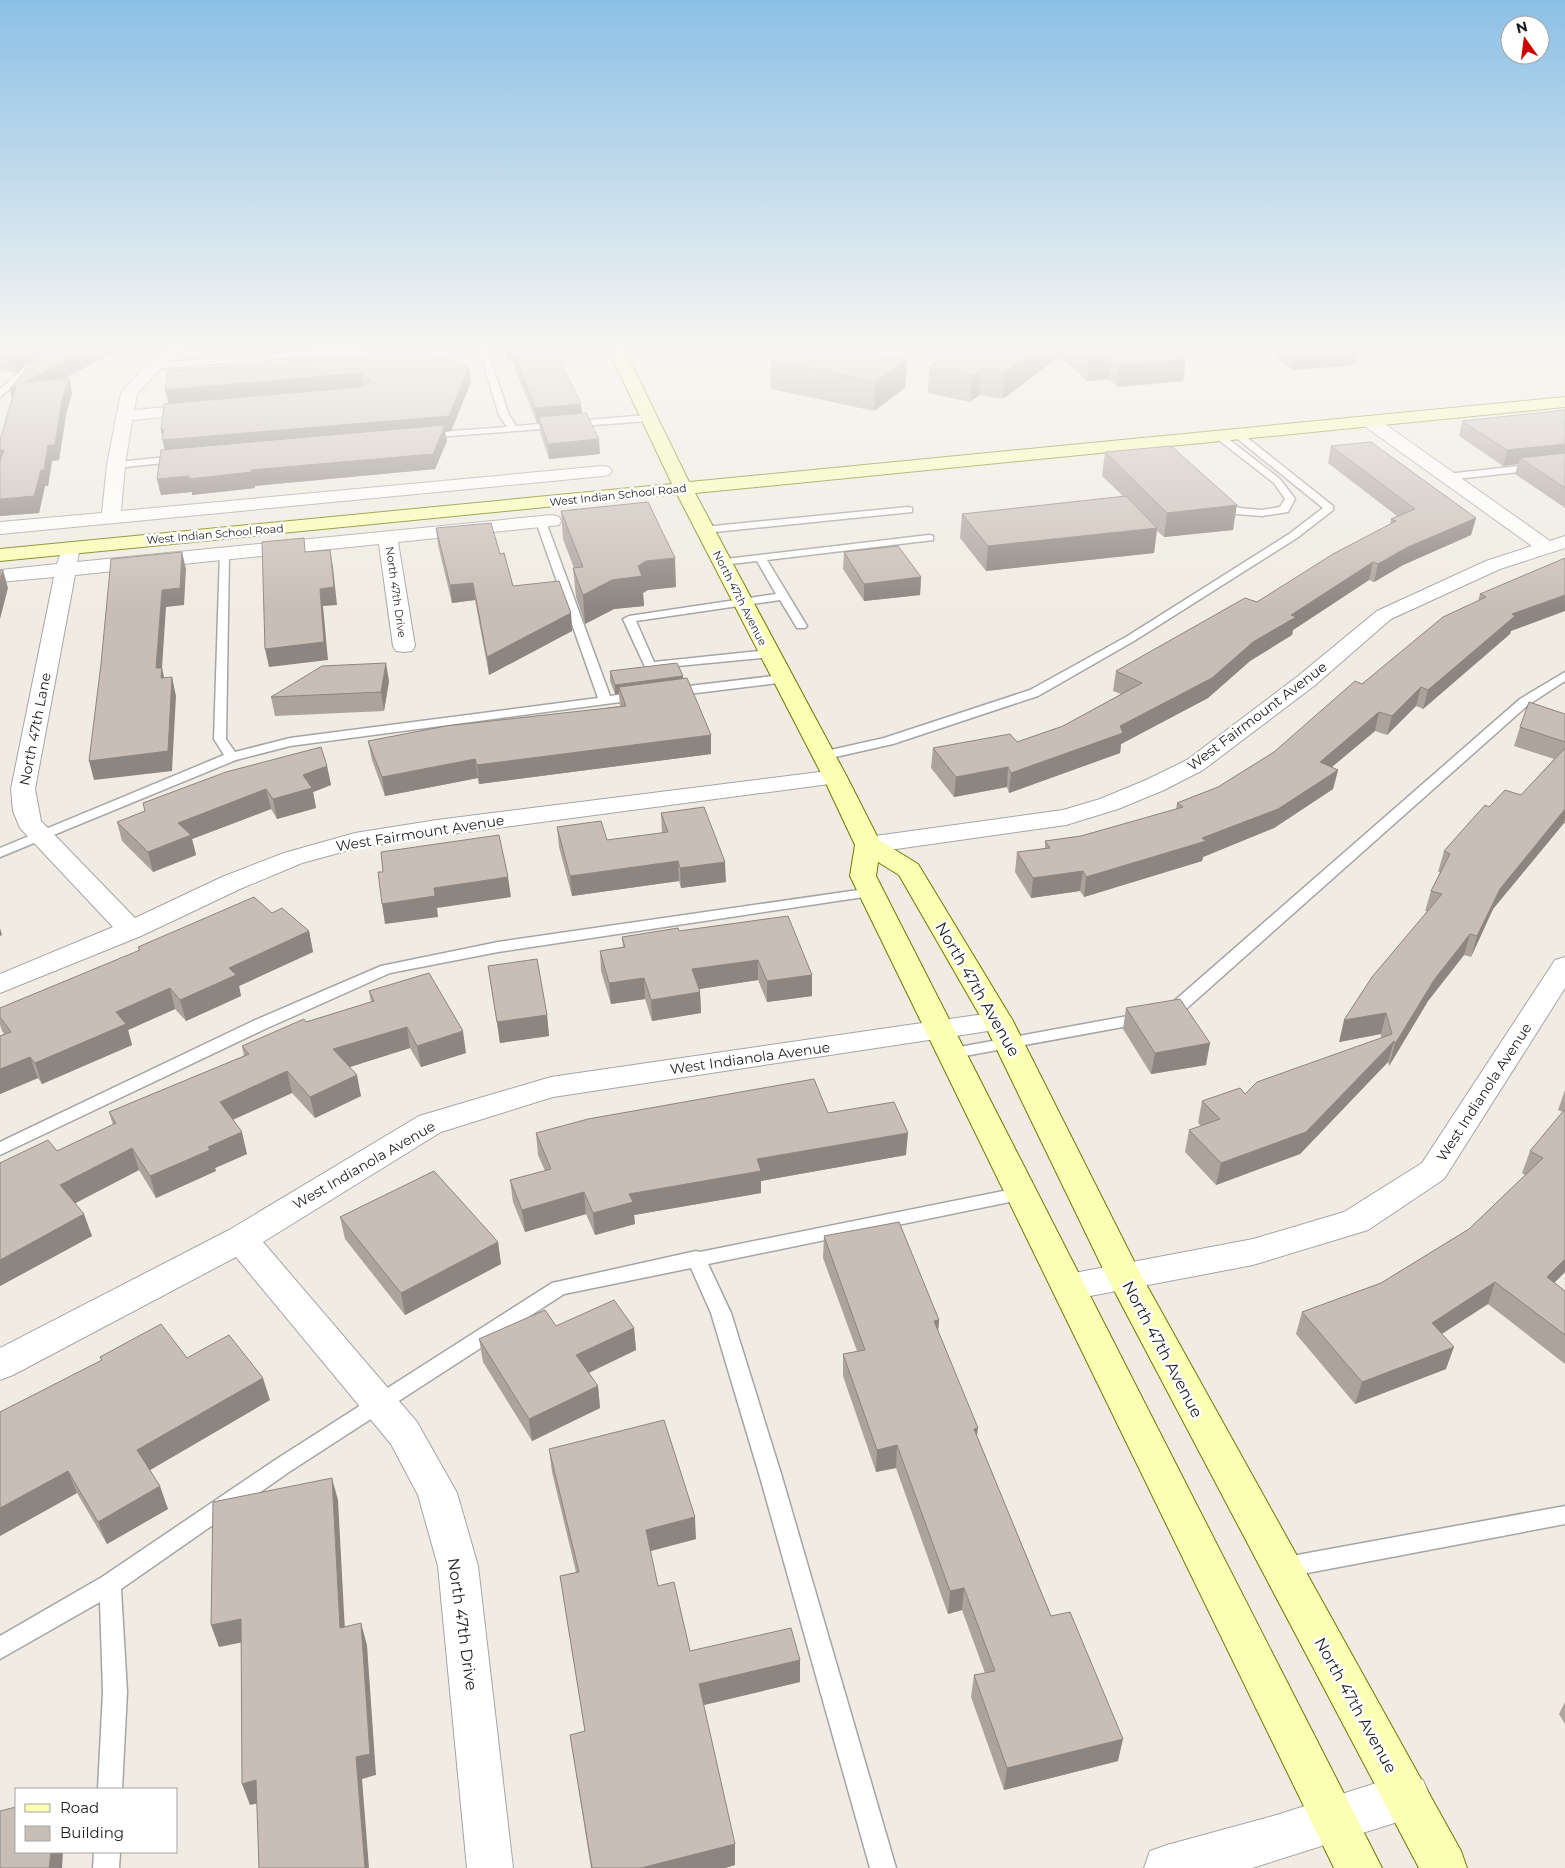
<svg xmlns="http://www.w3.org/2000/svg" width="1565" height="1868" font-family="Montserrat,sans-serif">
	<rect width="100%" height="100%" fill="#f0ece3"/>
	<g fill="none" stroke-linecap="round" stroke-linejoin="round">
		<!-- lane casing -->
		<g stroke="#a5a5a5" stroke-width="3">
			<path id="lane" d="M52,349H62L32,370L0,397V389L26,366Z
				M327,349H365L361,352L154,369L150,366L154,363Z
				M479,349H487L509,415L516,426L648,415L653,418L648,421L423,438L421,436L426,433L507,427L499,415Z
				M1234,432H1240L1333,506V510L1297,538L1134,641L1038,696L893,744L822,760L817,759L816,756L817,753L884,738L1030,690L1126,637L1289,534L1323,508L1234,436Z
				M1216,434H1222L1280,479L1295,499L1288,512L1262,516L1236,514L1217,500L1216,498L1221,495L1239,508L1262,510L1280,507L1285,499L1274,483L1216,438Z
				M179,456L184,459L182,461L116,468L111,465L116,462Z
				M1565,461V467L1447,480L1442,477L1447,474Z
				M908,507L912,508V512L704,533L699,530L704,527Z
				M541,519L546,522L610,696L639,692L645,696L643,699L290,746L236,760L0,857V848L224,755L214,739L220,552L224,551L229,554L226,739L235,752L290,738L598,698L536,522Z
				M929,535L933,536V540L767,560L807,626L805,628H797L780,600L636,621L654,662L769,650L775,654L773,657L646,669L623,619L629,616L776,594L757,561L721,565L717,564V560Z
				M1565,672V681L1528,705L1177,1017L1167,1019L1161,1018L1159,1014L1161,1010L1165,1009L1520,699Z
				M782,675L786,676L788,679L786,682L672,696L666,692L672,688Z
				M872,888L879,892L877,895L498,952L390,973L265,1029L0,1155V1142L253,1021L381,966L498,942Z
				M1144,1013L1150,1014L1152,1018L1150,1022L954,1058L948,1057L946,1053L948,1049L954,1048Z
				M1023,1187L1029,1188L1032,1193L1029,1198L708,1264L731,1313L782,1477L896,1868H870L760,1477L711,1313L691,1268L564,1294L289,1472L121,1589L127,1692L122,1789H98L103,1692L100,1602L0,1659V1636L102,1577L275,1460L552,1283L696,1251L700,1252Z
				M1565,1506V1524L1281,1578L1273,1575L1270,1568L1273,1561L1281,1558Z
				M94,1852H120L119,1868H93Z"/>
		</g>
		<!-- street casing -->
		<g stroke="#a5a5a5" stroke-width="2">
			<path id="street" d="M170,349H188L160,369L137,394L134,410L199,404L205,405L207,409L205,413L199,414L132,420L125,465L121,511L603,466L609,467L612,471L609,475L603,476L0,534V522L102,513L107,465L121,393L148,363Z
				M1369,416L1375,417L1550,541L1565,536V548L1500,569L1391,619L1314,686L1203,770L1164,790L1118,809L1066,825L868,853L859,850L855,845L859,840L868,837L1063,810L1100,799L1146,780L1187,760L1298,676L1377,611L1486,561L1532,546L1363,425L1361,421L1363,417Z
				M552,515L559,517L561,521L559,525L398,542L415,646L412,651L404,652L396,651L393,646L379,544L75,575L35,789L41,821L135,918L222,877L284,853L355,833L437,820L835,770L844,772L847,777L844,782L437,836L357,848L302,863L240,889L141,936L0,993V974L113,927L20,828L13,811L11,789L54,577L0,582V570L57,564L62,549H76L79,553L77,562Z
				M1565,957V988L1444,1179L1368,1230L1253,1265L1069,1300L1057,1296L1052,1287L1057,1278L1069,1274L1253,1239L1344,1212L1422,1163L1555,960Z
				M998,1012L1008,1014L1013,1021L1008,1028L553,1097L441,1132L263,1242L417,1422L457,1493L478,1566L513,1868H467L438,1566L418,1495L391,1444L236,1257L13,1375L0,1380V1348L229,1230L419,1116L551,1077Z
				M1407,1773L1423,1780L1430,1796L1423,1812L1407,1819L1252,1868H1144L1150,1851L1167,1845L1280,1814Z"/>
		</g>
		<!-- secondary casing -->
		<g stroke="#6b7b00" stroke-width="2">
			<path id="secondary" d="M608,349H624L689,482L1565,397V407L695,493L847,777L879,840L918,864L1013,1021L1141,1275L1461,1851L1467,1868H1419L1107,1277L983,1021L899,875L878,862L876,876L1382,1868H1334L850,876L855,845L823,777L677,494L0,561V549L672,484Z"/>
		</g>
		<!-- lane -->
		<use href="#lane" fill="#fff" fill-rule="evenodd"/>
		<!-- street -->
		<use href="#street" fill="#fff" fill-rule="evenodd"/>
		<!-- secondary -->
		<use href="#secondary" fill="#faffb3" fill-rule="evenodd"/>
	</g>
	<!-- wall -->
	<path fill="#ada39d" d="M0,349H120L63,379L69,378L72,393L66,415L59,460L52,461L48,486H45L39,513L0,516V440L12,398L10,389L30,364V363L17,372L0,371Z
		M253,349H282L278,351L263,352Z
		M505,349H556L566,373L581,404L582,413L600,454L549,459L540,432L539,423H537L511,359L508,360Z
		M957,349H1174L1186,359L1183,381L1117,387L1109,379L1087,381L1060,356L1003,399L979,395L970,402L928,393L929,367Z
		M1264,349H1358L1355,365L1292,370Z
		M373,355L471,382L451,431L445,432L447,441L435,469L254,486L255,488L192,495V492L161,495L157,479L164,449L161,430L168,403Z
		M771,360H907L905,388L874,411L771,389Z
		M1565,410V508L1515,474L1518,464L1503,466L1459,436L1462,421Z
		M1331,446L1476,518L1471,535L1403,565L1374,582L1369,580L1293,630L1292,635L1250,661L1208,698L1121,744L1120,753L1009,793L1007,787L954,797L931,768L933,748L1017,742L1063,726L1121,694L1113,691L1116,671L1257,602L1390,524L1391,519L1397,516L1328,463Z
		M1105,452L1233,530L1164,537L1157,531L1154,553L986,571L960,538L962,514L1124,497L1102,476Z
		M561,511L676,587L648,590L643,593L644,606L614,609L585,624L576,597L573,568H574L563,539Z
		M436,528L500,554L513,586L571,613L572,631L489,675L475,600L452,603L438,545Z
		M844,552L921,577L920,595L864,601L843,569Z
		M1565,558L1511,631L1510,634L1423,709L1416,706L1387,735L1375,731L1332,767L1338,770L1333,789L1274,828L1203,857L1202,861L1084,897L1080,891L1031,898L1015,872L1017,852L1045,848V841L1081,836L1176,809L1177,803L1218,787L1274,752L1362,684L1478,601L1480,594Z
		M610,671L683,676V679L711,754L479,784L478,778L385,796L372,760L368,741L620,706L619,694H615L610,681Z
		M389,681L384,711L275,716L271,697Z
		M1565,714V823H1564L1493,909L1471,957L1464,955L1428,1001L1389,1066L1388,1062L1300,1154L1216,1185L1185,1152L1189,1130L1201,1126L1198,1123L1202,1101L1245,1094L1381,1038V1034L1339,1042L1427,911H1425L1431,891L1440,872H1438L1444,851L1489,807L1521,795L1554,759L1514,746L1520,727Z
		M327,766L331,785L313,792L316,808L277,819L271,809L192,839L196,855L153,872L122,841L117,822Z
		M661,813L726,882L681,888L679,881L572,896L559,847L557,827L607,840L662,833Z
		M272,913L309,931L313,952L239,986L241,996L186,1021L175,1009L128,1030L132,1045L42,1084L38,1078L0,1094V1036L4,1034L2,1031L0,1025V1008L139,951L138,947Z
		M679,931L812,975V996L767,1002L758,980L699,989L700,992L701,1013L652,1021L645,999L611,1004L601,971L600,951L623,947L622,937Z
		M488,966L547,1015L549,1036L500,1043Z
		M369,991L466,1053L421,1067L410,1048L350,1067L361,1096L315,1118L292,1093L233,1120L247,1154L215,1168L216,1171L156,1198L139,1170L75,1203L92,1236L0,1286L57,1151L113,1125L109,1112L244,1056L242,1046L306,1022L371,1002Z
		M1126,1008L1206,1065L1151,1074L1123,1029Z
		M1565,1090V1272L1554,1283L1565,1291V1364L1488,1304L1442,1334L1446,1369L1355,1404L1296,1334L1302,1312L1381,1283L1469,1229L1525,1175L1522,1173L1530,1151L1563,1112L1558,1110Z
		M828,1113L906,1155L761,1181V1193L634,1215L635,1224L595,1235L586,1214L525,1232L513,1202L510,1180L545,1171L538,1155L536,1133Z
		M340,1217L498,1242L501,1264L405,1315L345,1239Z
		M824,1236L939,1320L938,1332L977,1436L1051,1616L1118,1761L1004,1790L971,1697L974,1675L985,1673L962,1610L948,1614L896,1468L876,1472L843,1376V1354L857,1351L823,1258Z
		M556,1326L634,1328L636,1350L589,1373L598,1386L600,1408L532,1441L483,1362L479,1339Z
		M100,1357L187,1358L270,1400L150,1470L168,1509L107,1544L77,1493L0,1536L101,1360Z
		M549,1449L696,1539L650,1551L658,1586L690,1651L800,1660V1682L703,1705L735,1865L725,1868H591L570,1735L585,1732L560,1576L576,1572L552,1472Z
		M1565,1702V1724L1559,1714Z"/>
	<!-- shaded-wall -->
	<path fill="#8d857f" d="M24,349H48L35,358H28L30,363L17,372L13,357Z
		M89,349H120L29,397L25,382Z
		M262,349H282L278,351L263,352Z
		M507,349H510L511,359L508,360Z
		M1037,349H1060V356L1003,399L1005,373Z
		M1296,349H1358L1355,365L1292,370Z
		M1111,358L1109,379L1087,381L1089,359Z
		M1186,359L1183,381L1117,387L1119,365Z
		M907,360L905,388L874,411L875,382Z
		M469,367L471,382L451,431L445,432L447,441L435,469L254,486L251,470L166,456L161,430Z
		M981,369L979,395L970,402L972,376Z
		M361,373L363,388L169,405L165,390Z
		M69,378L72,393L66,415L59,460L52,461L48,486H45L39,513L0,516V499L41,470Z
		M16,386L14,404L10,389Z
		M581,404L582,419L539,417V423H537L535,408Z
		M599,439L600,454L549,459L548,444Z
		M1565,444V460L1520,458L1518,464L1503,466L1507,450Z
		M0,450H4L0,461Z
		M252,472L255,488L192,495V492L161,495L157,479Z
		M1237,505L1233,530L1164,537L1167,513Z
		M1476,518L1471,535L1403,565L1374,582L1378,564L1408,547Z
		M1157,528L1154,553L986,571L988,546Z
		M330,550L333,567L337,605L323,606L328,660L269,667L265,649L320,589Z
		M182,552L186,569L184,605L166,607L162,668L166,686L161,687L156,668L162,590Z
		M675,558L676,587L648,590L643,593L644,606L614,609L585,624L583,595L638,566L646,561Z
		M1373,562L1369,580L1293,630L1292,635L1250,661L1208,698L1121,744L1120,753L1009,793L1011,773L1120,726L1253,642L1291,615Z
		M3,570L8,588L0,619V581Z
		M921,577L920,595L864,601V584Z
		M473,583L475,600L452,603L450,585Z
		M1565,595V611L1511,631L1510,634L1423,709L1428,690L1512,614Z
		M571,613L572,631L489,675L487,657Z
		M386,663L389,681L384,711L381,692Z
		M683,676V686L619,687V694H615V685Z
		M172,677L176,696L172,771L94,780L89,761Z
		M1421,687L1416,706L1387,735L1392,716Z
		M1379,712L1375,731L1315,781L1320,762Z
		M711,735V754L479,784L477,765Z
		M475,759L478,778L385,796L382,777Z
		M327,766L331,785L313,792L316,808L277,819L273,799L303,775Z
		M1008,767L1007,787L954,797L956,777Z
		M1338,770L1333,789L1274,828L1203,857L1202,861L1084,897L1086,877Z
		M266,789L271,809L192,839L196,855L153,872L148,852L178,823Z
		M1565,809V818L1564,823L1493,909L1471,957L1477,936L1500,889Z
		M678,861L679,881L572,896L570,876Z
		M725,862L726,882L681,888L680,868Z
		M1083,871L1080,891L1031,898L1033,878Z
		M508,877L511,897L437,908L438,917L385,924L382,904L434,888Z
		M0,928L2,935L0,936Z
		M309,931L313,952L239,986L241,996L186,1021L180,1000L229,968Z
		M1470,934L1464,955L1428,1001L1389,1066L1395,1044L1434,980Z
		M758,960V980L693,990L692,969Z
		M812,975V996L767,1002V981Z
		M644,978L645,999L611,1004L609,983Z
		M170,988L175,1009L128,1030L132,1045L42,1084L35,1063L116,1012Z
		M700,992L701,1013L652,1021L651,1000Z
		M1386,1013L1381,1034L1339,1042L1344,1020Z
		M547,1015L549,1036L500,1043L497,1022Z
		M407,1027L410,1048L337,1071L333,1049Z
		M463,1031L466,1053L421,1067L417,1046Z
		M1394,1041L1388,1062L1300,1154L1216,1185L1221,1163Z
		M1210,1043L1206,1065L1151,1074L1155,1053Z
		M30,1057L38,1078L0,1094V1069Z
		M287,1071L292,1093L225,1123L220,1102Z
		M357,1075L361,1096L315,1118L310,1097Z
		M242,1132L247,1154L215,1168L216,1171L156,1198L150,1176L208,1147Z
		M908,1133L906,1155L761,1181V1193L634,1215L635,1224L595,1235L593,1213L629,1194L757,1159Z
		M132,1148L139,1170L68,1207L60,1185Z
		M584,1192L586,1214L525,1232L522,1210Z
		M84,1214L92,1236L0,1286V1260Z
		M498,1242L501,1264L405,1315L401,1293Z
		M1565,1259V1272L1538,1299L1547,1277Z
		M1495,1282L1488,1304L1424,1345L1432,1323Z
		M939,1320L937,1343L934,1321Z
		M634,1328L636,1350L579,1377L576,1355Z
		M1454,1347L1446,1369L1355,1404L1362,1382Z
		M263,1378L270,1400L145,1473L137,1450Z
		M598,1386L600,1408L532,1441L529,1419Z
		M978,1428L975,1451L974,1429Z
		M897,1445L896,1468L876,1472L877,1450Z
		M68,1471L77,1493L0,1536V1508Z
		M332,1478L338,1500L346,1650L340,1628Z
		M160,1486L168,1509L107,1544L98,1522Z
		M695,1517L696,1539L647,1552L646,1530Z
		M964,1588L962,1610L948,1614L950,1591Z
		M241,1619L249,1641L219,1647L211,1625Z
		M361,1623L367,1645L376,1775L362,1779L369,1868H365L356,1757Z
		M800,1660V1682L700,1706L699,1684Z
		M1123,1739L1118,1761L1004,1790L1007,1768Z
		M256,1780L264,1802L250,1805L242,1784Z
		M735,1844V1865L725,1868H641Z
		M51,1852H63L62,1868H49Z"/>
	<!-- building -->
	<path fill="#c9beb6" stroke="#8d857f" d="M0,349H24L13,357H0Z
		M41,349H89L25,382L69,378L62,400L55,445H48L44,470H41L34,496L0,499V462L4,450H0V440L16,386L10,389L35,358H28Z
		M374,349H411L469,367L449,416L162,440L164,429L161,430L164,404L361,387L371,381L361,373L165,390L168,371L373,355Z
		M512,349H556L566,373L581,404L535,408Z
		M790,349H852L907,360L875,382L771,360Z
		M957,349H1037L1005,373L981,369L972,376L929,367Z
		M1078,349H1174L1186,359L1119,365L1111,358L1089,359Z
		M1565,410V444L1507,450L1462,421Z
		M586,413L599,439L548,444L539,417Z
		M445,425L433,454L251,470L252,472L189,479V476L157,479L161,450Z
		M1371,442L1476,518L1408,547L1378,564L1373,562L1291,615L1296,617L1253,642L1212,678L1120,726L1123,733L1011,773L1008,767L956,777L933,748L1010,734L1017,742L1063,726L1142,683L1116,671L1245,598L1257,602L1333,554L1396,521L1391,519L1415,509L1331,446Z
		M1171,446L1237,505L1167,513L1105,452Z
		M1565,453V488L1520,458Z
		M1126,496L1157,528L988,546L962,514Z
		M648,502L675,558L646,561L638,566L642,576L612,580L583,595L573,568L583,567L561,511Z
		M491,523L500,554L504,553L513,586L559,581L571,613L487,657L473,583L450,585L436,528Z
		M304,538L305,552L330,550L334,587L320,589L324,642L265,649L262,542Z
		M898,546L921,577L864,584L844,552Z
		M182,552L180,588L162,590L156,668H162L161,678L172,677L168,751L89,761L101,664L111,559Z
		M1565,558V595L1512,614L1515,616L1428,690L1421,687L1392,716L1379,712L1320,762L1338,770L1278,809L1202,838L1206,841L1086,877L1083,871L1033,878L1017,852L1050,848L1045,841L1081,836L1183,807L1177,803L1218,787L1274,752L1355,681L1362,684L1443,617L1486,597L1480,594Z
		M3,570L0,581V571Z
		M386,663L381,692L271,697L322,666Z
		M677,663L683,676L615,685L610,671Z
		M687,678L711,735L477,765L475,759L382,777L368,741L446,726L626,706L619,687Z
		M1529,702L1565,714V742L1520,727Z
		M321,747L327,766L303,775L312,788L273,799L266,789L178,823L191,835L148,852L117,822L145,811L143,803L226,772Z
		M1565,748V809L1500,889L1477,936L1470,934L1434,980L1395,1044L1394,1041L1306,1132L1221,1163L1189,1130L1220,1119L1202,1101L1240,1088L1245,1094L1257,1082L1392,1034L1386,1013L1344,1020L1372,977L1442,894L1431,891L1450,854L1444,851L1485,805L1489,807L1505,790L1521,795Z
		M704,807L725,862L680,868L678,861L570,876L557,827L601,821L607,840L668,832L661,813Z
		M499,835L508,877L434,888L435,896L382,904L378,872H383L381,852Z
		M254,897L272,913L282,908L309,931L229,968L236,975L180,1000L170,988L116,1012L126,1024L35,1063L30,1057L0,1069V1036L11,1032L0,1017V1008L140,950L138,947Z
		M788,916L812,975L767,981L758,960L692,969L700,992L651,1000L644,978L609,983L600,951L625,947L622,937L678,928L679,931Z
		M537,959L547,1015L497,1022L488,966Z
		M429,973L463,1031L417,1046L407,1027L333,1049L357,1075L310,1097L287,1071L220,1102L242,1132L208,1147L210,1150L150,1176L132,1148L60,1185L84,1214L0,1260V1163L48,1140L57,1151L116,1123L109,1112L249,1054L242,1046L304,1019L306,1022L374,1001L369,991Z
		M1180,999L1210,1043L1155,1053L1126,1008Z
		M814,1079L828,1113L894,1102L908,1133L757,1159L761,1171L629,1194L633,1202L593,1213L584,1192L522,1210L510,1180L551,1169L536,1133L588,1119Z
		M1565,1109V1259L1547,1277L1565,1291V1335L1495,1282L1432,1323L1454,1347L1362,1382L1302,1312L1381,1283L1469,1229L1543,1158L1530,1151Z
		M434,1171L498,1242L401,1293L340,1217Z
		M899,1222L939,1320L934,1321L978,1428L974,1429L1051,1616L1070,1612L1123,1739L1007,1768L974,1675L995,1671L964,1588L950,1591L897,1445L877,1450L843,1354L865,1350L824,1236Z
		M614,1300L634,1328L576,1355L598,1386L529,1419L479,1339L545,1310L556,1326Z
		M161,1324L187,1358L229,1335L263,1378L137,1450L160,1486L98,1522L68,1471L0,1508V1412L102,1360L100,1357Z
		M664,1420L695,1517L646,1530L658,1586L674,1582L690,1651L791,1628L800,1660L699,1684L735,1844L641,1868H592L570,1735L585,1731L560,1576L579,1572L549,1449Z
		M332,1478L340,1628L361,1623L370,1754L356,1757L365,1868H259L256,1780L242,1784L241,1619L211,1625L213,1502Z
		M16,1807V1852H51L49,1868H0V1811Z"/>
	<!-- sky -->
	<linearGradient id="sky" x2="0" y2="1"><stop stop-color="#8bc0e6"/><stop offset="0.57" stop-color="#f8f6f2"/><stop offset="1" stop-color="#f8f6f2" stop-opacity="0"/></linearGradient>
	<rect width="1565" height="611" fill="url(#sky)"/>
	<g text-anchor="middle" stroke-width="5" stroke-linejoin="round" paint-order="stroke">
		<!-- far-street labels -->
		<g font-size="11" fill="#1e1e1e" stroke="#fff">
			<text transform="translate(618 495) rotate(-6)" y="4">West Indian School Road</text>
			<text transform="translate(215 534) rotate(-5)" y="4">West Indian School Road</text>
			<text transform="translate(396 592) rotate(82)" y="4">North 47th Drive</text>
			<text transform="translate(740 598) rotate(63)" y="4">North 47th Avenue</text>
		</g>
		<!-- street labels -->
		<g font-size="14" fill="#1e1e1e" stroke="#fff">
			<text transform="translate(1257 716) rotate(-37)" y="5">West Fairmount Avenue</text>
			<text transform="translate(35 729) rotate(-79)" y="5">North 47th Lane</text>
			<text transform="translate(420 833) rotate(-9)" y="5">West Fairmount Avenue</text>
			<text transform="translate(750 1058) rotate(-8)" y="5">West Indianola Avenue</text>
			<text transform="translate(1484 1092) rotate(-57)" y="5">West Indianola Avenue</text>
			<text transform="translate(364 1165) rotate(-30)" y="5">West Indianola Avenue</text>
		</g>
		<!-- near-street labels -->
		<g font-size="16" fill="#1e1e1e" stroke="#fff">
			<text transform="translate(978 989) rotate(60)" y="6">North 47th Avenue</text>
			<text transform="translate(1163 1349) rotate(62)" y="6">North 47th Avenue</text>
			<text transform="translate(463 1624) rotate(82)" y="6">North 47th Drive</text>
			<text transform="translate(1356 1705) rotate(61)" y="6">North 47th Avenue</text>
		</g>
	</g>
	<!-- legend -->
	<rect x="15" y="1788" width="162" height="65" fill="#ffffff" stroke="#a5a5a5"/>
	<rect x="25" y="1804" width="25" height="8" fill="#faffb3" stroke="#a5a5a5"/>
	<text x="60" y="1813" font-size="15" fill="#1e1e1e">Road</text>
	<rect x="25" y="1826" width="25" height="15" fill="#c9beb6" stroke="#a5a5a5"/>
	<text x="60" y="1838" font-size="15" fill="#1e1e1e">Building</text>
	<!-- north arrow -->
	<g transform="translate(1525 40) rotate(346)"><circle r="24" fill="#ffffff" stroke="#a5a5a5"/>
	<path d="M0-4L9 19L0 12L-9 19Z" fill="#cd0300"/>
	<text y="-8" font-size="14" font-weight="bold" text-anchor="middle" fill="#1e1e1e">N</text>
	</g>
</svg>
